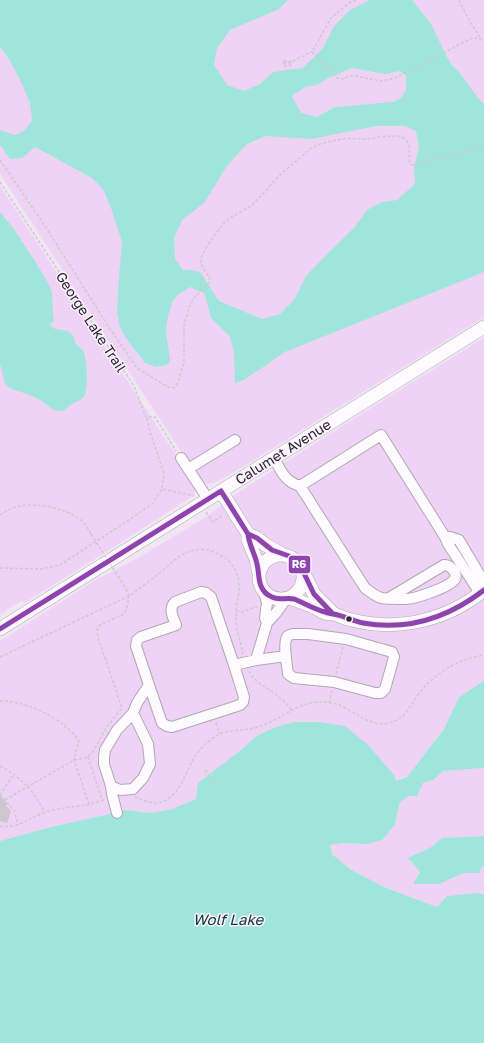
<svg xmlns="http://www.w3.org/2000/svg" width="484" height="1043" font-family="'Golos Text',sans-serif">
	<rect width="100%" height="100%" fill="#f0e6f3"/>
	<!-- green -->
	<path fill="#eed3f6" d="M0,0H484V317L228,476C220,480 210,487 201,482L0,174Z
		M0,186L191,478C194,484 198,490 193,496L103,554L24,603L22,601L7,609L4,613L0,614Z
		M484,338V681L459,697L444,729L407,777L396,781L255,737L241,750L196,799L172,809L150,813L127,810L51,827L0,841V641L94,581L136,559L206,517L242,490L385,399Z
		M484,768V836L442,838L431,847L408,858L420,872L413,884H439L464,873H479L482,866L484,867V894L477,893L447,896L437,907L384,887L350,869L332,854L330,844L341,843L367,844L395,824L400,802L409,796H417L423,783L433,780L443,771Z"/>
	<!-- water -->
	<path fill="#a0e5db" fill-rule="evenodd" d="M0,0H288L279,9L230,30L217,48L214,65L227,85L244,91L260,84L273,72L303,68L323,48L334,26L350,10L370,0H412L430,22L447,57L451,64L459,72L478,98L484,104V272L285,352L244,380L235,383L234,353L230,337L211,318L207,302L204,293L190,287L178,295L173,300L168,316L166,330L170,361L167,365L156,367L145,363L126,338L120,327L117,312L119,277L122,242L111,208L103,189L92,178L35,147L22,158L10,159L0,145V130L15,135L25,130L32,120L30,103L22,84L9,59L0,47ZM352,68L385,74L399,71L406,75V90L401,98L393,102L335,107L317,117L301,113L292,96L305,87L317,85L330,77ZM376,126H405L416,131L419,147L414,167L415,184L397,200L382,202L367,210L354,228L324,257L306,276L295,299L280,314L262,319L219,301L200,272L190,270H183L175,259L174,238L182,220L204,203L227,166L247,144L265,136L312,139Z
		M0,212L14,229L38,266L50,287L52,294L53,317L54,320L53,322L50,324L51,326C53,327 54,329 57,329C59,330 61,329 63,330C71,331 75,336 75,343C78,346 82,349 84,352C87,361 89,391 83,398C80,401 75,401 72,404C67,407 66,411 59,411C51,410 47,404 40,400C37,398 33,396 29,395C21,391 10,391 5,383C2,377 3,370 0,365Z
		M484,681V768L443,771L433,780L423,783L417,796H409L400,802L395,824L382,840L367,844L341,843L330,845L332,854L350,869L384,887L437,907L447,896L477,893L484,894V1043H0V841L51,827L127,810L150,813L172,809L196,799L198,783L241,750L255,737L271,729L293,722H319L345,726L369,746L394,775L396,781L407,777L444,729L459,697Z
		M484,836V867L482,866L479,873H464L439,884H413L420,872L408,858L431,847L442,838Z"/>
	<!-- building -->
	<path fill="#cdc6d0" d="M0,796L8,804L5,805L11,811L7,823L0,821Z"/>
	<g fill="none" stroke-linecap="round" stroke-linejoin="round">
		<!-- minor casing -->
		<g stroke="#afa8b1" stroke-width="12">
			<path id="minor" d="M181,458L208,499
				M274,458C281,471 285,482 300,486L381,435L445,537L448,544L480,593
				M188,469L235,440
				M300,486L365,588C369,591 375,596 381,598C388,599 398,599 406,599C415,599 450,587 455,579C458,574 450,564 444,565L389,598
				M445,537H450L459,540L484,582
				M264,592L267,603L265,618L267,623
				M293,634H308L346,639L392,652L394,657L385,689L381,693H375L334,682L294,678L288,674C287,666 283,643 287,637C288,635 290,635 293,634Z
				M256,660L286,656
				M149,685L162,723L167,726L172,727L240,705L243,702L244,697L234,665
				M133,713L148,744L150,764L143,778L133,789L120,790L111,786L104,764V757L105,750L117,730L133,713L137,703L149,685L136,646L137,640L141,637L176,625C173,617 168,609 175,602L201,592L206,593L211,597L234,665L256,660L267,623L276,613L286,599
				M111,786L112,794L117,813"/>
		</g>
		<!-- major casing -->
		<g stroke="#afa8b1" stroke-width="14">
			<path id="major" d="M221,491L248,534V540L256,559L259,574
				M248,534L257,538L264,544L282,554
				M259 577a22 22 0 1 1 44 0a22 22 0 1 1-44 0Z
				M303,572L314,594L331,611
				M289,598C295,600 302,602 309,605C314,607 320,611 325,613C328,614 332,613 334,614C340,616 346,619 352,620C398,632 448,620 484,590
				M0,629L484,327"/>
		</g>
		<!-- path -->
		<path stroke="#cdcace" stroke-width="1.5" stroke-dasharray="3 2" stroke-linecap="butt" d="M356,0L349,3L331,18L312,52L337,78L343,79L349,76H355L381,81L395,78L472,38H477L484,41
			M459,0L469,20L481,39
			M284,61H289L292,62L290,65L285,66L283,64Z
			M283,64C294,62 302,56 312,52
			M0,160L47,229L110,329L137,368L168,387L174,388L178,383L184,361V325L189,308L194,298L210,282C210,273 200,269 201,260C201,252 220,227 226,221C233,215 244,211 252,205C262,196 270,185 279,176C289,166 300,159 310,149C319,143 332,141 342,139C350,138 359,139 367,139C376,138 394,134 401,137C402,137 406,139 406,140C412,148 408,156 410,164L413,165L484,146
			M0,182L134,386L146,417H155L176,451
			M147,418L150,432L164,473L162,489
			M206,512L213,522L223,515
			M0,515C6,511 13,507 20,506C38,502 71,509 84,523C87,526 89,531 91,534
			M0,568L41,569L60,565L132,518L153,503L162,489L194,496
			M126,589L129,596
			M236,611L242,612L252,608L257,607
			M0,657L129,596C140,589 150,580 161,572C170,564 179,554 191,551C201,547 211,550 220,555C232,561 238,572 239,585C240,594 236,603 236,612C235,627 240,640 243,654
			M249,671C255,684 268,687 278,696C283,700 288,705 292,710
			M336,674L343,647
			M0,701C21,701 43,710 60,722C67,727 73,734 79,740L74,760L89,804
			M329,703L332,691
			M216,723L220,734
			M88,757L102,800
			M0,766C20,776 35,792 44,812
			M205,770L218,786
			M0,795L14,810L18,825
			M0,795L14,774
			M135,797C141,799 149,803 155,803C179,801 183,777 193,760C198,750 207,742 216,736C227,729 242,731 254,728C284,721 301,694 336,704C353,709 369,728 389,723C407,718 410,705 420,692C436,672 459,659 484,655
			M5,800L74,760L88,757L94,750L106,728L122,708L98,637L97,630L100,625L124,614L127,607L129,596
			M0,826C20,829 29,817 46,812C59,808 72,807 86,805C92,804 98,801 104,800"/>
		<!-- minor -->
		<use href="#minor" stroke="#fdfbfd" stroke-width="10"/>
		<!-- major -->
		<use href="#major" stroke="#fdfbfd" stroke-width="13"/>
		<!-- path-bridge -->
		<path stroke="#cdcace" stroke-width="1.5" stroke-dasharray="3 2" stroke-linecap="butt" d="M91,534L126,589"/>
		<!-- bus-1 casing -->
		<g stroke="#fcf1ff" stroke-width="8">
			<path id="bus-1" d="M248,534L257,538L272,550L289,556L295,560L300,565L314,594L333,614
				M0,629L221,491L248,534C249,545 255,554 257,564C259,571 258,579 261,586C263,591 267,595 272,597C279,601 286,597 294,599C304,603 314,609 325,612C328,614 331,613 334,614C344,616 353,621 363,623C408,631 449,617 484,590"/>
		</g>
		<!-- bus-1 -->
		<use href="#bus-1" stroke="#8e44ad" stroke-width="5"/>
	</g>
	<!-- markers -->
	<circle fill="#2d262f" stroke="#fcf1ff" stroke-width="1.5" cx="349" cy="619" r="3.5"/>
	<g text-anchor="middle" stroke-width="3" stroke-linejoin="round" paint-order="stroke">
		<!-- street labels -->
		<g font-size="14" fill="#2d262f" stroke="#fcf1ff">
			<text transform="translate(91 322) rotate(57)" y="5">George Lake Trail</text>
			<text transform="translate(283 452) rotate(-32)" y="5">Calumet Avenue</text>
		</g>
		<!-- water labels -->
		<g font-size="15" font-style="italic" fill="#0c3d36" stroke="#fcf1ff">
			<text x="228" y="925">Wolf Lake</text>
		</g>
	</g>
	<rect stroke="#fcf1ff" stroke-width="1.5" x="288" y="555" width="23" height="19" rx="4" fill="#8e44ad"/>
	<g font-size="11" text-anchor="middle" font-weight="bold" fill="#fff">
		<text x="299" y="568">R6</text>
	</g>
</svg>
